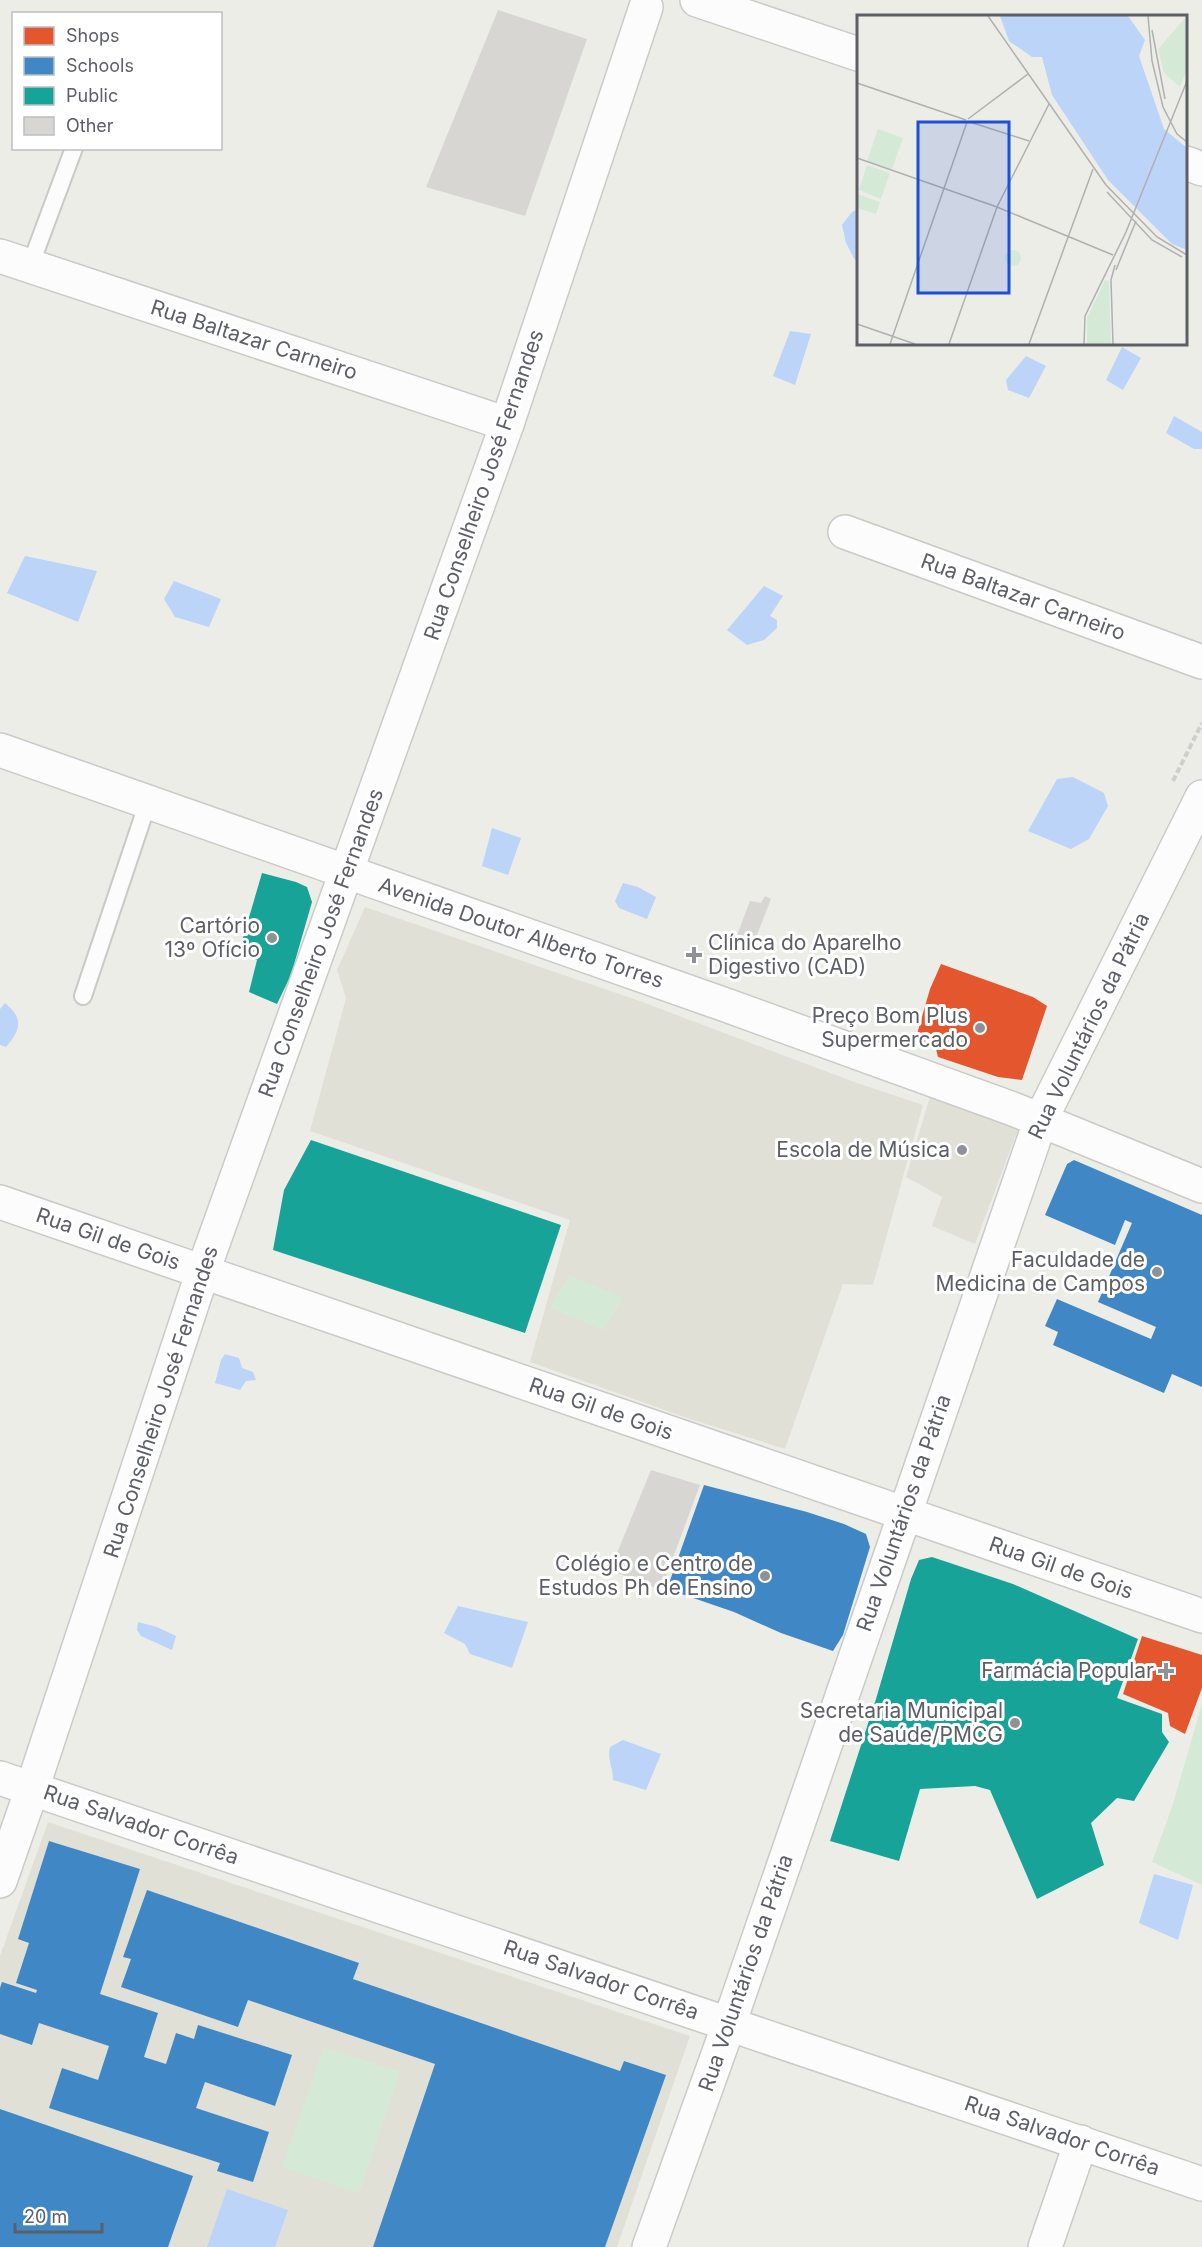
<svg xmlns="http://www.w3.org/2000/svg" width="1202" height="2247" font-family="Inter,sans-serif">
	<rect width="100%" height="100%" fill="#edede8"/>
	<!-- education -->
	<path fill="#e1e0d7" d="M365,907L637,1000L857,1083L923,1105L873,1285L843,1284L785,1449L687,1418L530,1362L570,1220L310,1131L346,998L337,970Z
		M931,1093L1020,1124L975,1244L932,1226L942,1197L906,1177Z
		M48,1822L690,2036L617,2247H0V1956Z"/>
	<!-- green -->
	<path fill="#d4ead6" d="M569,1275L623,1298L604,1330L550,1308Z
		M1202,1704V1885L1152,1862L1172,1807Z
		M324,2047L400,2072L359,2193L282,2167Z"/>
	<!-- water -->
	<path fill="#bbd4f8" d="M858,209V259L855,260L846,243L842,225L852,212Z
		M790,331L811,334L795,385L773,376Z
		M1122,347L1141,358L1123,390L1106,380Z
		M1026,356L1046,366L1029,398L1008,390L1006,380Z
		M1174,416L1202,432V449H1194L1166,433Z
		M25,556L97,571L78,622L7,593Z
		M174,581L221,599L209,627L175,617L164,599Z
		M764,586L783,596L770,616L777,620V628L764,640L747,645L727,630Z
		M1073,777L1104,793L1108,806L1089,839L1071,849L1028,831L1057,779Z
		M492,828L521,838L508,875L482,866Z
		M623,883L638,887L656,897L647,919L619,908L615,901Z
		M5,1003C24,1019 21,1029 6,1047L0,1045V1009Z
		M225,1354L239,1358L242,1368L253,1372L256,1380L246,1381L240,1390L215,1383L221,1360Z
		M458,1606L528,1622L512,1668L470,1654L465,1644L444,1633Z
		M138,1622L157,1627L176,1636L172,1650L141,1636L137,1630Z
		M623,1740L661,1754L646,1790L613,1780C613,1766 607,1761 610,1747Z
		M1154,1874L1193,1885L1178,1940L1139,1923Z
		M227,2189L288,2210L275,2247H207Z"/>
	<!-- shops -->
	<path fill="#e4572e" d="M941,964L1033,997L1047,1006L1022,1080L998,1077L938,1057L936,1049L915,1041L930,989Z
		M1142,1636L1202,1655V1688L1185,1734L1170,1726L1168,1713L1123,1694Z"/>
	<!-- schools -->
	<path fill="#3f88c5" d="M1074,1160L1202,1215V1387L1172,1374L1164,1393L1053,1345L1058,1332L1045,1326L1057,1299L1151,1339L1156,1327L1098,1302L1132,1223L1125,1220L1115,1245L1045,1215L1067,1164Z
		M704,1485L807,1512L844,1524L866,1534L870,1547L843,1635L833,1651L781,1633L734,1612L667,1589Z
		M49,1841L140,1869L100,1994L158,2013L144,2057L166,2064L176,2033L194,2039L198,2025L292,2055L275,2106L205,2082L196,2108L269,2132L253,2182L217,2171L220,2163L49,2108L62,2068L98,2080L109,2046L39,2023L32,2045L0,2034V1988L2,1982L36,1993L37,1990L16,1983L29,1943L18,1939Z
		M147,1890L359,1963L353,1979L620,2071L624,2061L666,2075L605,2247H373L435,2064L248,2000L238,2027L121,1987L131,1959L123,1957Z
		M0,2109L193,2176L168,2247H0Z"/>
	<!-- public -->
	<path fill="#17a398" d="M262,873L296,882L307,887L312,902L291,975L277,1004L249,992L257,960L238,955Z
		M311,1140L561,1225L525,1333L273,1250L284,1190Z
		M932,1557L1013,1584L1138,1639L1117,1698L1162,1714V1732L1169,1742L1134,1801L1117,1798L1091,1823L1104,1865L1037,1899L990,1790L975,1786L920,1789L899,1861L830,1841L876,1699L911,1579L919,1560Z"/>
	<!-- building -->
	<path fill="#d7d6d3" d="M498,10L587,39L525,216L426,187Z
		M765,896L771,899L753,945L736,938L750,901L761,903Z
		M651,1470L700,1485L661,1590L610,1570Z"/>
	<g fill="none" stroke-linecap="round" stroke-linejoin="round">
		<!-- service casing -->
		<g stroke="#c9cac8" stroke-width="20">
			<path id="service" d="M30,266L74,148
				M83,996L148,802"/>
		</g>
		<!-- minor casing -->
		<g stroke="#c9cac8" stroke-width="36">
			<path id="minor" d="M0,256L507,424
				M845,532L1202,662
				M0,1202L1202,1616
				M0,1778L1202,2184
				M1045,2247L1081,2142"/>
		</g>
		<!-- secondary casing -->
		<g stroke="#cacac9" stroke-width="36">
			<path id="secondary" d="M697,0L858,54
				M1186,163L1202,169
				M0,750L723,1004L1013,1109L1202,1186
				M0,1881L32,1789L203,1271L507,424L646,7
				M649,2247L729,2024L1041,1119L1202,797"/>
		</g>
		<!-- path -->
		<path stroke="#cbcfcd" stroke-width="4" stroke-dasharray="6 3" stroke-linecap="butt" d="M1173,781L1202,723"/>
		<!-- service -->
		<use href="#service" stroke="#fcfcfc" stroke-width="16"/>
		<!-- minor -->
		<use href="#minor" stroke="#fcfcfc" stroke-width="33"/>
		<!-- secondary -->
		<use href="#secondary" stroke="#fcfcfc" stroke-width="33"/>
	</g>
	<!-- markers -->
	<g fill="#8f9194" stroke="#fff" stroke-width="2">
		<circle cx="272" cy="938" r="6"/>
		<path d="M691 946h6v6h6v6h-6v6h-6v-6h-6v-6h6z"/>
		<circle cx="980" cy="1028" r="6"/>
		<circle cx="962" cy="1150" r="6"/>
		<circle cx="1157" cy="1272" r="6"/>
		<circle cx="765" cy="1576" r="6"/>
		<path d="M1163 1662h6v6h6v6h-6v6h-6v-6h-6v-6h6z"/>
		<circle cx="1015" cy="1723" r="6"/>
	</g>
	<g text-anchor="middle" stroke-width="6" stroke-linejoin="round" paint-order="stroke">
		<!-- street labels -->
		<g font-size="21" fill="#5d5f66" stroke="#fff">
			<text transform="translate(254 340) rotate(18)" y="7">Rua Baltazar Carneiro</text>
			<text transform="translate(484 485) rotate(-71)" y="7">Rua Conselheiro José Fernandes</text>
			<text transform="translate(1023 597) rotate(20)" y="7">Rua Baltazar Carneiro</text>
			<text transform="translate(521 933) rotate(19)" y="7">Avenida Doutor Alberto Torres</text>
			<text transform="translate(321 943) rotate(-70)" y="7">Rua Conselheiro José Fernandes</text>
			<text transform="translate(1089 1026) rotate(-64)" y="7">Rua Voluntários da Pátria</text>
			<text transform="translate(108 1239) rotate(19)" y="7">Rua Gil de Gois</text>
			<text transform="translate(161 1402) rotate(-72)" y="7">Rua Conselheiro José Fernandes</text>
			<text transform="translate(601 1409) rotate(19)" y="7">Rua Gil de Gois</text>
			<text transform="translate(904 1513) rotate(-71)" y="7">Rua Voluntários da Pátria</text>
			<text transform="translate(1061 1568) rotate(19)" y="7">Rua Gil de Gois</text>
			<text transform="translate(141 1825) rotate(19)" y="7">Rua Salvador Corrêa</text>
			<text transform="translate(746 1973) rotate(-71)" y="7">Rua Voluntários da Pátria</text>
			<text transform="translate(601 1980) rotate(19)" y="7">Rua Salvador Corrêa</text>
			<text transform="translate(1062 2136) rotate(19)" y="7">Rua Salvador Corrêa</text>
		</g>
		<!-- poi labels -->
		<g font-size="21" fill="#5d5f66" stroke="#fff" text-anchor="end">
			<text x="260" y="933">Cartório<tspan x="260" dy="24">13º Ofício</tspan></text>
			<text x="708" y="950" text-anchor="start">Clínica do Aparelho<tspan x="708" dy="24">Digestivo (CAD)</tspan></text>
			<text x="968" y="1023">Preço Bom Plus<tspan x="968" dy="24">Supermercado</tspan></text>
			<text x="950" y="1157">Escola de Música</text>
			<text x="1145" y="1267">Faculdade de<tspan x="1145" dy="24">Medicina de Campos</tspan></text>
			<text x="753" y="1571">Colégio e Centro de<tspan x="753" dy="24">Estudos Ph de Ensino</tspan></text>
			<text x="1154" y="1678">Farmácia Popular</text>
			<text x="1003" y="1718">Secretaria Municipal<tspan x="1003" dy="24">de Saúde/PMCG</tspan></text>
		</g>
	</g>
	<!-- overview -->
	<g transform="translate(857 15)">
		<rect width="330" height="330" fill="#edede8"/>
		<path d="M328,3L330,54L323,72L307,58L301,34ZM21,114L46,123L35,154L10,146ZM10,150L33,158L24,184L2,175ZM0,179L23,187L19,199L0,193ZM148 243a8 8 0 1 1 16 0a8 8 0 1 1-16 0ZM248,265L252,266L254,329H230V303Z" fill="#d4ead6"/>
		<path d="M143,1H271L288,25L282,41L307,114L330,133V235L315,229L251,165L195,80L185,42H175L152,26Z" fill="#bbd4f8"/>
		<path fill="none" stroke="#afb0b0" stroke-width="1.5" d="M131,1L249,170L300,222L330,240M291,1L295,46L306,92L320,119L330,127M295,15L308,84M0,68L109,105M111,104L171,59M113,107L172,126M0,143L140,192L256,240M250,177L295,225L325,242M259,255L279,206M0,309L58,329M33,329L110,107M92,329L140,192L192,89M172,329L236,154M227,329L228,301L269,217L330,66M256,329L254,265L258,250"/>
		<path fill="#1d4ed8" fill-opacity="0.15" stroke="#1d4ed8" stroke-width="3" d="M61,107H152V278H61Z"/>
		<rect width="330" height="330" fill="none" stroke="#5d5f66" stroke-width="3"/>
	</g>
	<!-- legend -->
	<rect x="12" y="12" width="210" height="138" fill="#ffffff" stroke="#bebfc2" stroke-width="1.5"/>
	<rect x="24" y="27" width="30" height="18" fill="#e4572e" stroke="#bebfc2" stroke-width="1.5"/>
	<text x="66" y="42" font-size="18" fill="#5d5f66">Shops</text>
	<rect x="24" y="57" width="30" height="18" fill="#3f88c5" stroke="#bebfc2" stroke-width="1.5"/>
	<text x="66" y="72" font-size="18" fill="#5d5f66">Schools</text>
	<rect x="24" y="87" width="30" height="18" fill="#17a398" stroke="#bebfc2" stroke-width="1.5"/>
	<text x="66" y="102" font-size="18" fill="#5d5f66">Public</text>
	<rect x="24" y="117" width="30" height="18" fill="#d7d6d3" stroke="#bebfc2" stroke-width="1.5"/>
	<text x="66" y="132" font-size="18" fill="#5d5f66">Other</text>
	<!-- scale -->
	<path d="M15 2223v9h87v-9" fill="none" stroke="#5d5f66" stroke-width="3"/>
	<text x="24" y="2223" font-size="18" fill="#5d5f66" stroke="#ffffff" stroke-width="4.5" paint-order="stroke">20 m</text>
</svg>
